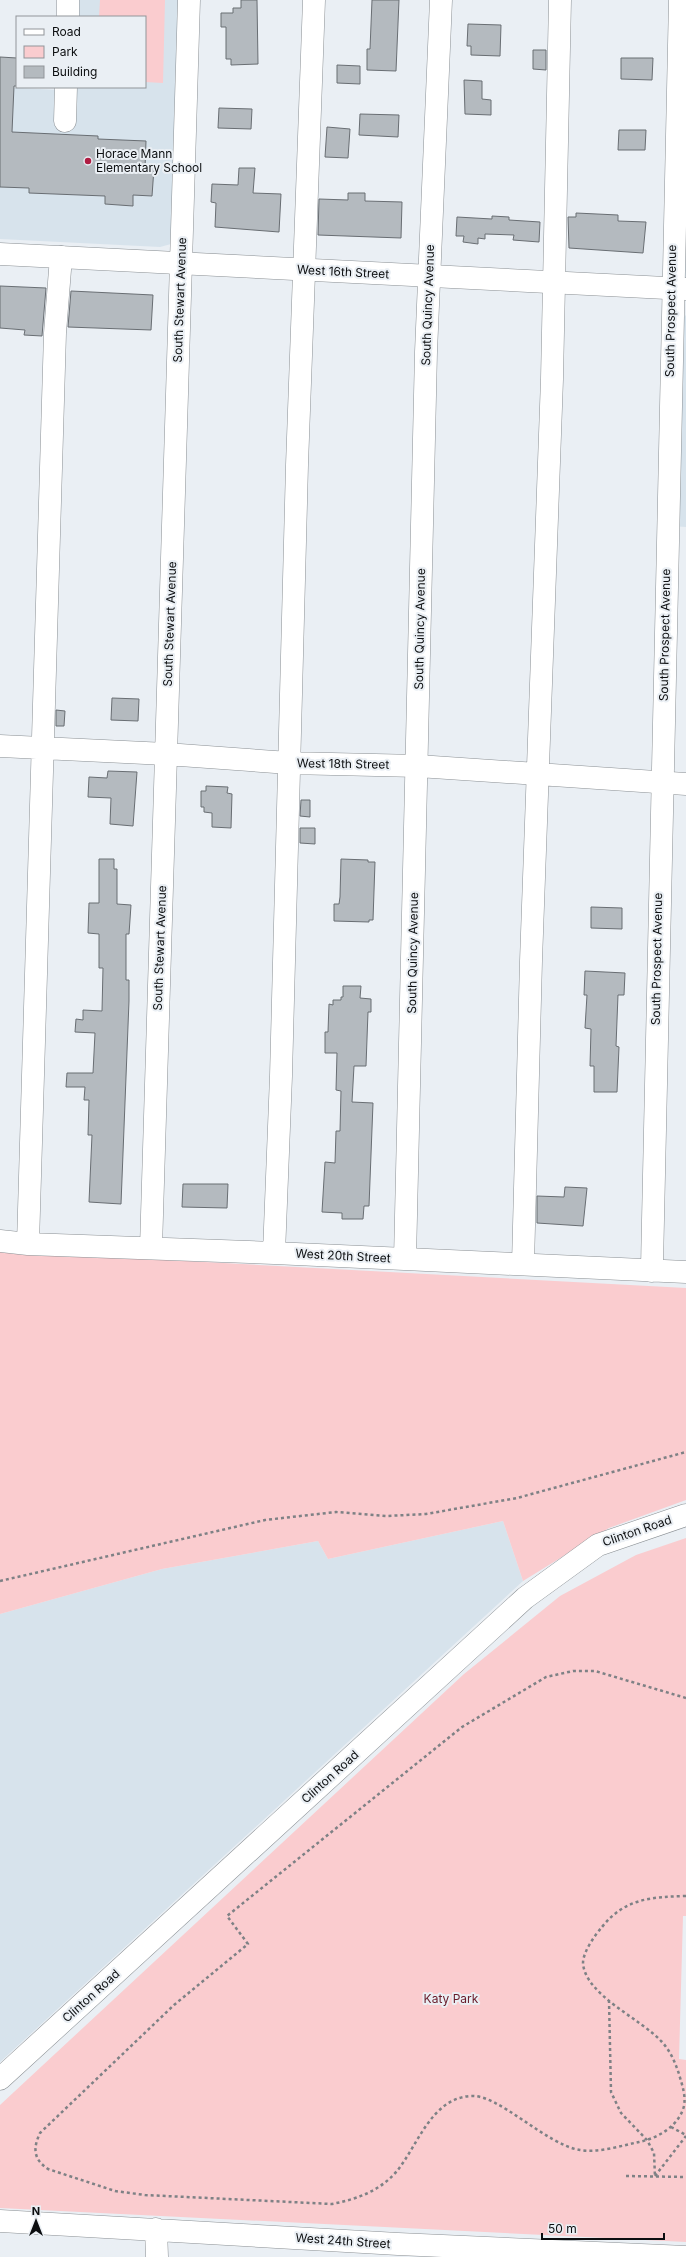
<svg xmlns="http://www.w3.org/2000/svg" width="686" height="2257" font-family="Inter,sans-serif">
	<rect width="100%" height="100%" fill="#eaeff4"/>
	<!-- built -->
	<path fill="#d7e3ec" d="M63,0H179L174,232L171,244L160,247L0,239V87L59,90L60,87H145V17H62Z
		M682,227L686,228V278L680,271Z
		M686,315V527L671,526L678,323Z
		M503,1521L523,1581L0,2062V1614L162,1569L318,1541L328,1559Z"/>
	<!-- green -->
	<path fill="#facccf" d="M100,0H165L163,83L145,82V17H99Z
		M0,1251L686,1288V1500L609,1528L523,1581L503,1521L328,1559L318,1541L162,1569L0,1614Z
		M686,1538V1916H683L679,2059L686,2060V2242L0,2208V2105L464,1674L560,1596L636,1555Z"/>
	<!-- building -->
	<path fill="#b4babf" stroke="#696e73" d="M241,0H257L258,64L231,65V59H226V27H221V13H233V8H241Z
		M372,0H399L396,71L367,70V49H370Z
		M468,24L501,25L500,56L471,55V46H467Z
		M533,50H546V70L533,69Z
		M0,57L17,58V86H14L12,132L98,136V139L146,141L145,168H154L152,196L133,195V206L105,204V196L29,193V188L0,187Z
		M621,58H653L652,80L621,79Z
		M337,65L360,66V84L337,83Z
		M464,80L482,81V99L491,100V115L465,114Z
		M219,108L252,109L251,129L218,128Z
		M360,114L399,115L398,137L359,135Z
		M327,127L350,129L348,158L325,157Z
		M619,130H646L645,150H618Z
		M239,168H255L253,193L281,194L279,232L215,227L216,203L211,202L212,184L238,185Z
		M348,193H365V201L402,202L401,238L318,235L319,199L348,200Z
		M576,213L618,215V221L646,222L643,253L569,248L568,217H576Z
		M492,216L509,217V220L540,222L539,242L513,240L514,235L485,234V239L478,238V244L463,242L464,236H456L457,217L492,219Z
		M0,286L46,288L42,336L24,335L25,330L0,328Z
		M71,291L153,295L151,330L68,327Z
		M112,698L139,699L138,721L111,720Z
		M56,710L65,711L64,726H56Z
		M108,771L137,772L133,826L110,824L111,798L88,797L89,777L107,778Z
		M206,786L228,787L227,793L232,794L231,828L212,827V813L204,812V807H201V791H206Z
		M301,800H310V817L300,816Z
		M300,828H315V844L300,843Z
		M99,859H114V869H117V904L131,905L129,934H126V980H129V1001L121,1204L89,1202L92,1135H88L89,1100H84L85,1087H66L67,1073H93L95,1033L75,1032L76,1019L83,1020V1010L102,1011L103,968H99V934L88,933L89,903H99Z
		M341,859L368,860V862H375L373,920H369V922L334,921V904H339L340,897Z
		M591,907L622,908V929L591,928Z
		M585,971L625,973L624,995H618L616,1046L619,1047L617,1092H594V1066H590L591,1029L585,1028L587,995H584Z
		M343,986H361L360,998L371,999V1012H368L366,1066H354L352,1102L373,1103L369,1206H364L363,1219H342V1213L322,1212L325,1162L335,1163L336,1131H340L341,1091L336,1090L337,1053H325V1032H328L329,1004L333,1005V1000H341V997H343Z
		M183,1184H228L227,1208L182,1207Z
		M565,1187L587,1188L583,1226L537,1223V1196L564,1197Z"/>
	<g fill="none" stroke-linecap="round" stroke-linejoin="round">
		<!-- minor casing -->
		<g stroke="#8b9094" stroke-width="23">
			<path id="minor" d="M68,17V0
				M65,121L66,87
				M0,746L166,754L289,763L418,766L686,784
				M0,1241L28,1244L274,1253L686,1272
				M28,1244L55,333L61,257
				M151,1248L189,0
				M274,1253L281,1076L297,465L314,0
				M405,1259L426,352L441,0
				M523,1264L531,961L552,379L560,0
				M652,1271C659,847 667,423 680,0
				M0,2079L525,1598L598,1545L686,1515
				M0,2221L398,2244L686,2257
				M156,2229L157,2257"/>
		</g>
		<!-- major casing -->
		<g stroke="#8b9094" stroke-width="23">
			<path id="major" d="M0,254L686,289"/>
		</g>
		<!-- path -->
		<path stroke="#7e8185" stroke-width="2.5" stroke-dasharray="3 3" stroke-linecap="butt" d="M0,1581L265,1520L336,1512L387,1516L426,1514L517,1498L686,1452
			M686,1698L595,1671H573L546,1677L462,1727L227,1916L248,1944L174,2005L40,2133C33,2148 33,2159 48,2169L115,2191L145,2195L332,2204C357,2199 380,2191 397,2171C418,2145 431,2099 470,2096C498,2093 546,2145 580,2150C599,2153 620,2146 639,2142C658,2138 679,2126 684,2106C686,2095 682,2085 679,2074C675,2062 670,2050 661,2041C641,2019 585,1995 583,1963C583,1952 595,1935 602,1927C625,1898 652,1897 686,1896
			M609,2000L611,2092L621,2113L647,2140L654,2153L655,2177
			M671,2127L686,2135
			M626,2176L686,2177
			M655,2176L686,2136"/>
		<!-- minor -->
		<use href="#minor" stroke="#fff" stroke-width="22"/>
		<!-- major -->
		<use href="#major" stroke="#fff" stroke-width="22"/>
	</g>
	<!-- markers -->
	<circle fill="#b01c42" stroke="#eaeff4" stroke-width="1.5" cx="88" cy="161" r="4"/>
	<g text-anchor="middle" stroke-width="4" stroke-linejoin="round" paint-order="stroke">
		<!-- poi labels -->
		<g font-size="12" fill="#0c0e10" stroke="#eaeff4" text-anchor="start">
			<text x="96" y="158">Horace Mann<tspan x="96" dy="14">Elementary School</tspan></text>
		</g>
		<!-- street labels -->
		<g font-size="12" fill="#0c0e10" stroke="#eaeff4">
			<text transform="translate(343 272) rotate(3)" y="4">West 16th Street</text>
			<text transform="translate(180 300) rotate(-88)" y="4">South Stewart Avenue</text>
			<text transform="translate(428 305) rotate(-88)" y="4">South Quincy Avenue</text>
			<text transform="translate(671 311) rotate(-89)" y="4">South Prospect Avenue</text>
			<text transform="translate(170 624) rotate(-88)" y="4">South Stewart Avenue</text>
			<text transform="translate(420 629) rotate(-89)" y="4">South Quincy Avenue</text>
			<text transform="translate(665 635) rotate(-89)" y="4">South Prospect Avenue</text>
			<text transform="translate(343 764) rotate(1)" y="4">West 18th Street</text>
			<text transform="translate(160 948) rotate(-88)" y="4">South Stewart Avenue</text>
			<text transform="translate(413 953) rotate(-89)" y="4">South Quincy Avenue</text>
			<text transform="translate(657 959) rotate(-89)" y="4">South Prospect Avenue</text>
			<text transform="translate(343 1256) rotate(3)" y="4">West 20th Street</text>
			<text transform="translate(637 1531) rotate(-19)" y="4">Clinton Road</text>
			<text transform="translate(330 1777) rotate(-42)" y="4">Clinton Road</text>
			<text transform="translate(91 1996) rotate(-42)" y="4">Clinton Road</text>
			<text transform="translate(343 2241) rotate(4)" y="4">West 24th Street</text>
		</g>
		<!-- park labels -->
		<g font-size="12" fill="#681b2a" stroke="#eaeff4">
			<text x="451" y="2003">Katy Park</text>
		</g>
	</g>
	<!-- legend -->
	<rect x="16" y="16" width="130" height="72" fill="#eaeff4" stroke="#919599"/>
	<rect x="24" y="29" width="20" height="6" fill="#ffffff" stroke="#919599"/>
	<text x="52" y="36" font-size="12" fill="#0c0e10">Road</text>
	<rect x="24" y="46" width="20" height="12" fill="#facccf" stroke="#919599"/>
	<text x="52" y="56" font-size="12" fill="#0c0e10">Park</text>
	<rect x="24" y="66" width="20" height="12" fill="#b4babf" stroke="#919599"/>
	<text x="52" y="76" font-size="12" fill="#0c0e10">Building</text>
	<!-- north arrow -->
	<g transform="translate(36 2221)" stroke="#eaeff4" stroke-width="3" paint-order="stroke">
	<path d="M0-3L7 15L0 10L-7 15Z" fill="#0c0e10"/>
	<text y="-6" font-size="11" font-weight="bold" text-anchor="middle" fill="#0c0e10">N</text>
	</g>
	<!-- scale -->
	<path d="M542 2233v6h122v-6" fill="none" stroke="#0c0e10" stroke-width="2"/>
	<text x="548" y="2233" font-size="12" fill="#0c0e10" stroke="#eaeff4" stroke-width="3" paint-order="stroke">50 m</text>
</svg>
